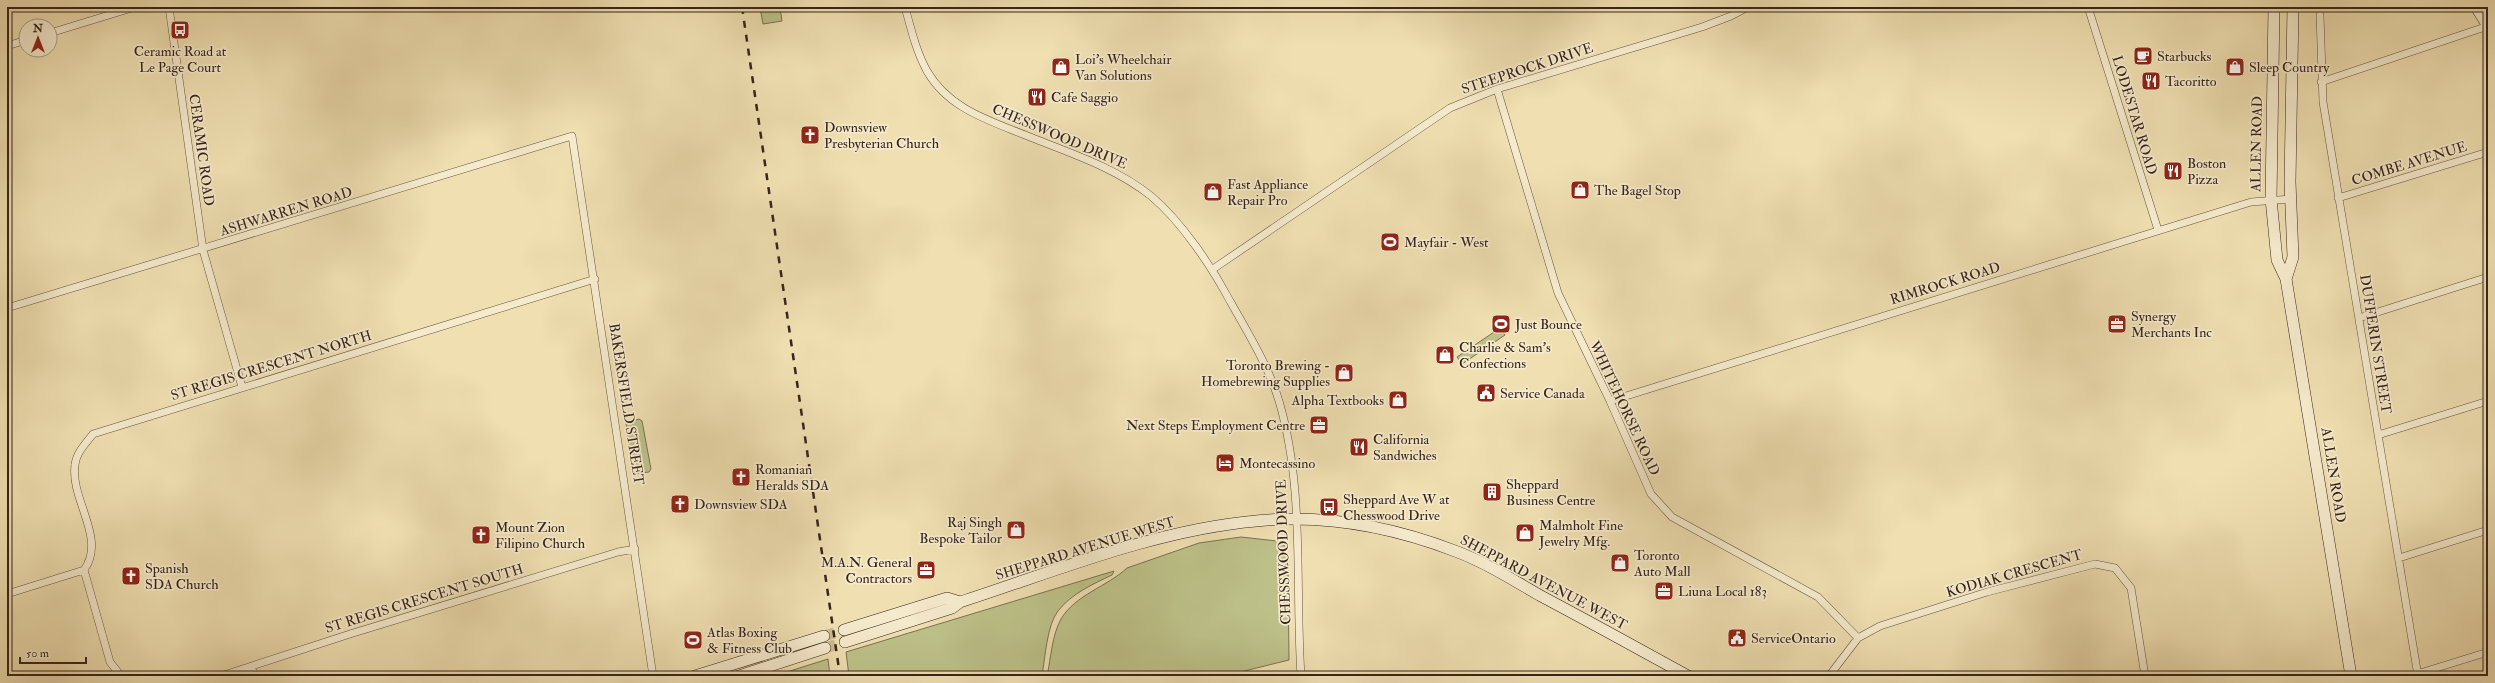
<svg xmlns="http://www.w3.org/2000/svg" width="2495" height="683" font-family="'IM FELL Double Pica',serif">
	<rect width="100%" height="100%" fill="#efdfb1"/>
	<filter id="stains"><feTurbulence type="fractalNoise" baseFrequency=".005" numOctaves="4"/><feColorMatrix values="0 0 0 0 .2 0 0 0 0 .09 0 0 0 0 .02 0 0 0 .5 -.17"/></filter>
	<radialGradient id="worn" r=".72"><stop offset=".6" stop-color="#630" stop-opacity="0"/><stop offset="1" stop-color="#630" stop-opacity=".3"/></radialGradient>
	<!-- green -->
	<path fill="#bdc189" stroke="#7a7252" d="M760,7H780L782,21L763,24Z
		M1500,328L1505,335L1462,364L1457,357Z
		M639,419L642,421L651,469L649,472L633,474L626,423Z
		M1241,537L1277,541L1285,546L1288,567L1289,660L1224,676H1047C1051,658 1052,635 1061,619C1075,595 1108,586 1127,568L1199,543Z
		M1114,571L1112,575C1093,584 1071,594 1058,611C1047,625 1045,658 1042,676H849L846,652Z
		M828,659L830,676H774Z"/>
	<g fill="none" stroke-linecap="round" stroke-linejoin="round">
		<!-- secondary-tunnel -->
		<path stroke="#caba93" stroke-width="11" stroke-dasharray="11 5.5" stroke-linecap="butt" d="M824,636L844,630
			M825,648L845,642"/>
		<!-- minor casing -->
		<g stroke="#655341" stroke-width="8">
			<path id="minor" d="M169,7L203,250L242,387
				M905,7C911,29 916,51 927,71C948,108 988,120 1025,135C1067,152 1115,167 1151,196C1181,221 1212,267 1230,301C1248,333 1268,365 1279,401C1305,489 1295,585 1301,676
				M2088,7L2158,230
				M2320,15L2323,102L2418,676
				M50,33L135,7
				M7,46L26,40
				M2321,82L2488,26
				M1497,89L1558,293L1610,401L1651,494L1672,517L1818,597L1858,638
				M2338,198L2488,152
				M1213,269L1450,108L1497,89L1702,27L1731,16L1748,7
				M7,308L572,136L653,676
				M2359,318L2488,277
				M1610,401L2251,202L2290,199
				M2378,435L2488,401
				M2399,558L2488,530
				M84,570C107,538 70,500 75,465C76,453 86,443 93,434L595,279
				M84,570L110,662L121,676
				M7,594L84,570
				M252,667L255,676
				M2417,674L2488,652
				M221,676L350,634L618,552L635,549
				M1829,676L1858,638L1880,626L1987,592L2095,564L2115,568L2131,588L2145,676"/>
		</g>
		<!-- tertiary casing -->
		<g stroke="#655341" stroke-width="10">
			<path id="tertiary" d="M2475,7L2488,28"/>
		</g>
		<!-- secondary casing -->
		<g stroke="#37241c" stroke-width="12">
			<path id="secondary" d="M2274,7L2271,199L2277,260L2286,279L2351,676
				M2286,279L2293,257L2290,182L2293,7
				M844,630L947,598L960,602
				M845,642L952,608L960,602C1056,571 1155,530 1256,521C1324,514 1392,527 1455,551C1485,562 1513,580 1541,596C1590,622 1639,649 1688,676
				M695,676L824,636
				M739,676L825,648"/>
		</g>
		<!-- minor -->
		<use href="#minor" stroke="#f5eacc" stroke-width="7"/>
		<!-- tertiary -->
		<use href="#tertiary" stroke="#f5eacc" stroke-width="9"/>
		<!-- secondary -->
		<use href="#secondary" stroke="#f5eacc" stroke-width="11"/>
		<!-- rail -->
		<path stroke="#37241c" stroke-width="2.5" stroke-dasharray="7 7" stroke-linecap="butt" d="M742,7L840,676"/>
	</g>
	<!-- icons -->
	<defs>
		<g id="bus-square" transform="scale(1)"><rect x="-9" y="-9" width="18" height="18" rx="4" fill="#8f2418" stroke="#f5eacc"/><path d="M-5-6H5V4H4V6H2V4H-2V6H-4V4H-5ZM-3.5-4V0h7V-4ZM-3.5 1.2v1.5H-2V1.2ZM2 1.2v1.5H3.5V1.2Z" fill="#fff"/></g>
		<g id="cafe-square" transform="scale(1)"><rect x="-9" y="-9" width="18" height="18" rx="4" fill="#8f2418" stroke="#f5eacc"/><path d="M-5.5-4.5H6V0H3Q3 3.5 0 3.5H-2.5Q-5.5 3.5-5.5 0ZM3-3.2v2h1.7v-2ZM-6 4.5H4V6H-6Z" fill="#fff"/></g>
		<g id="shop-square" transform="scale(1)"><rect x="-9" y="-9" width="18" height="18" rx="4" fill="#8f2418" stroke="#f5eacc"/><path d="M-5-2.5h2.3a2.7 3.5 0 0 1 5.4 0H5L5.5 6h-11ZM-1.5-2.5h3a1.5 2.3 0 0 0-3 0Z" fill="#fff"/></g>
		<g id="restaurant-square" transform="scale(1)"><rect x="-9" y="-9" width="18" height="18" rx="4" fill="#8f2418" stroke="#f5eacc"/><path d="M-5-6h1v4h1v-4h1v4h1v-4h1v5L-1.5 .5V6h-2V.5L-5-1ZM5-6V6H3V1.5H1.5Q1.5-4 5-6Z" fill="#fff"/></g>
		<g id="church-square" transform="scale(1)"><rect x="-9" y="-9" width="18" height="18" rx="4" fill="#8f2418" stroke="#f5eacc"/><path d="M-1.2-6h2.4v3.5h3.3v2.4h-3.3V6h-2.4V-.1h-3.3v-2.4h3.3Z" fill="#fff"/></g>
		<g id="stadium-square" transform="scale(1)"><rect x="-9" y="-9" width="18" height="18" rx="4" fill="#8f2418" stroke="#f5eacc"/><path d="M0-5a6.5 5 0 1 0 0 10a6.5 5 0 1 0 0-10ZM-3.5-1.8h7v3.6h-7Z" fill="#fff"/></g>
		<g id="office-square" transform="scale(1)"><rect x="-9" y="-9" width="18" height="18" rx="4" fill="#8f2418" stroke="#f5eacc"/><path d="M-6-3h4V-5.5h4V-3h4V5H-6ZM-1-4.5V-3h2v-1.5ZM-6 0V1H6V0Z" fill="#fff"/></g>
		<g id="civic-square" transform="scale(1)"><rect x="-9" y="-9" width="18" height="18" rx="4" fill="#8f2418" stroke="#f5eacc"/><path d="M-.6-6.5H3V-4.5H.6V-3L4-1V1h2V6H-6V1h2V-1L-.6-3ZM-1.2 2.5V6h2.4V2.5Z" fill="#fff"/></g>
		<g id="hotel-square" transform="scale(1)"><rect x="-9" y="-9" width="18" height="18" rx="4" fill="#8f2418" stroke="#f5eacc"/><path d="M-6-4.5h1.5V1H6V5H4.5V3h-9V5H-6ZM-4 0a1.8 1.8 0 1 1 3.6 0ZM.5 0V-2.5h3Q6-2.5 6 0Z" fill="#fff"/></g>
		<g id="building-square" transform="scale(1)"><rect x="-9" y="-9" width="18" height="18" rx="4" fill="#8f2418" stroke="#f5eacc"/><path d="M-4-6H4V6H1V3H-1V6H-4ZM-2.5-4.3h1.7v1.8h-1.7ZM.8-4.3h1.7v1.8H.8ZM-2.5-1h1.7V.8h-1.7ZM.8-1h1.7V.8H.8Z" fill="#fff"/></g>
	</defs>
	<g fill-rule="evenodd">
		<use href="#bus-square" x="180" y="30"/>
		<use href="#cafe-square" x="2143" y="56"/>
		<use href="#shop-square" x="1061" y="67"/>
		<use href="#shop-square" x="2235" y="67"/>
		<use href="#restaurant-square" x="2151" y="81"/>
		<use href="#restaurant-square" x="1037" y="97"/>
		<use href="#church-square" x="810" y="135"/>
		<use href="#restaurant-square" x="2173" y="171"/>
		<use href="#shop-square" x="1580" y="190"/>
		<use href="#shop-square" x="1213" y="192"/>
		<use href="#stadium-square" x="1390" y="242"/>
		<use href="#stadium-square" x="1501" y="324"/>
		<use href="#office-square" x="2117" y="324"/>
		<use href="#shop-square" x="1445" y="355"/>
		<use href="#shop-square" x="1344" y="373"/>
		<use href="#civic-square" x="1486" y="393"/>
		<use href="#shop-square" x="1398" y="400"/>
		<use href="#office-square" x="1319" y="425"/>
		<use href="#restaurant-square" x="1359" y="447"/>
		<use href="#hotel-square" x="1225" y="463"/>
		<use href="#church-square" x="741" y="477"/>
		<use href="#building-square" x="1492" y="492"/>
		<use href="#church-square" x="680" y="504"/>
		<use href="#bus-square" x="1329" y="507"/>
		<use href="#shop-square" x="1016" y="530"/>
		<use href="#shop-square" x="1525" y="533"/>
		<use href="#church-square" x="481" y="535"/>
		<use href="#shop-square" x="1620" y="563"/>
		<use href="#office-square" x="926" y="570"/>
		<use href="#church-square" x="131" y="576"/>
		<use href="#office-square" x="1664" y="591"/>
		<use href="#civic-square" x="1737" y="638"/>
		<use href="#stadium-square" x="693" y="640"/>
	</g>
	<g text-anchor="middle" stroke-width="3.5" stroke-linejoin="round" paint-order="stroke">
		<!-- poi labels -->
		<g font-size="14" fill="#37241c" stroke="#f5eacc" text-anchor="start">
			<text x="180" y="56" text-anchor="middle">Ceramic Road at<tspan x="180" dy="16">Le Page Court</tspan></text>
			<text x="2157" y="61">Starbucks</text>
			<text x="1075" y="64">Loi's Wheelchair<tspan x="1075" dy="16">Van Solutions</tspan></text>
			<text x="2249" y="72">Sleep Country</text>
			<text x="2165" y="86">Tacoritto</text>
			<text x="1051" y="102">Cafe Saggio</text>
			<text x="824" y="132">Downsview<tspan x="824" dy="16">Presbyterian Church</tspan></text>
			<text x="2187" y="168">Boston<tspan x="2187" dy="16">Pizza</tspan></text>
			<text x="1227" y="189">Fast Appliance<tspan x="1227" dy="16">Repair Pro</tspan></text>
			<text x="1594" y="195">The Bagel Stop</text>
			<text x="1404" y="247">Mayfair - West</text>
			<text x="2131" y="321">Synergy<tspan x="2131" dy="16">Merchants Inc</tspan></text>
			<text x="1515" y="329">Just Bounce</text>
			<text x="1459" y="352">Charlie &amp; Sam's<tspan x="1459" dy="16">Confections</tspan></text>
			<text x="1330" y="370" text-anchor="end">Toronto Brewing -<tspan x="1330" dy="16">Homebrewing Supplies</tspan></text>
			<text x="1500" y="398">Service Canada</text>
			<text x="1384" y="405" text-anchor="end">Alpha Textbooks</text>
			<text x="1305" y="430" text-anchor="end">Next Steps Employment Centre</text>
			<text x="1373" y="444">California<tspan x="1373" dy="16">Sandwiches</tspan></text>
			<text x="1239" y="468">Montecassino</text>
			<text x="755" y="474">Romanian<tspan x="755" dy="16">Heralds SDA</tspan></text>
			<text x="1506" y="489">Sheppard<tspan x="1506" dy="16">Business Centre</tspan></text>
			<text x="1343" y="504">Sheppard Ave W at<tspan x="1343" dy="16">Chesswood Drive</tspan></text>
			<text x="694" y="509">Downsview SDA</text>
			<text x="1002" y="527" text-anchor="end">Raj Singh<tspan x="1002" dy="16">Bespoke Tailor</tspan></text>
			<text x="1539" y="530">Malmholt Fine<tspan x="1539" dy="16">Jewelry Mfg.</tspan></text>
			<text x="495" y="532">Mount Zion<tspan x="495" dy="16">Filipino Church</tspan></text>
			<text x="1634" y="560">Toronto<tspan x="1634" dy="16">Auto Mall</tspan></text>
			<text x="912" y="567" text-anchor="end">M.A.N. General<tspan x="912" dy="16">Contractors</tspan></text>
			<text x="145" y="573">Spanish<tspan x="145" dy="16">SDA Church</tspan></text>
			<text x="1678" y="596">Liuna Local 183</text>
			<text x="707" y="637">Atlas Boxing<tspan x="707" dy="16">&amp; Fitness Club</tspan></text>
			<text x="1751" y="643">ServiceOntario</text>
		</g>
		<!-- street labels -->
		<g font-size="14" fill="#37241c" stroke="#f5eacc">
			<text transform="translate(1527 68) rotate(-18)" y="5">STEEPROCK DRIVE</text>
			<text transform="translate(2135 115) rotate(73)" y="5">LODESTAR ROAD</text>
			<text transform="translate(1060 136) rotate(23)" y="5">CHESSWOOD DRIVE</text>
			<text transform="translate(2256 144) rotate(-89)" y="5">ALLEN ROAD</text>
			<text transform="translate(202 150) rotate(82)" y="5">CERAMIC ROAD</text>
			<text transform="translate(2409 163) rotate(-17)" y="5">COMBE AVENUE</text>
			<text transform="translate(286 211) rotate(-17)" y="5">ASHWARREN ROAD</text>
			<text transform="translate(1945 283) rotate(-17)" y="5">RIMROCK ROAD</text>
			<text transform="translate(2376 344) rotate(81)" y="5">DUFFERIN STREET</text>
			<text transform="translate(271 365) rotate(-17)" y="5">ST REGIS CRESCENT NORTH</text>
			<text transform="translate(627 404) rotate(81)" y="5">BAKERSFIELD STREET</text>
			<text transform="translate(1625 408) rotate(65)" y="5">WHITEHORSE ROAD</text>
			<text transform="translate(2334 475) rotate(81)" y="5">ALLEN ROAD</text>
			<text transform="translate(1085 548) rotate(-17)" y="5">SHEPPARD AVENUE WEST</text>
			<text transform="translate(1283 552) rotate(-92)" y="5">CHESSWOOD DRIVE</text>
			<text transform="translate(2014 573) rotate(-16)" y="5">KODIAK CRESCENT</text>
			<text transform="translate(1544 582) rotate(28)" y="5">SHEPPARD AVENUE WEST</text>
			<text transform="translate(424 598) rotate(-17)" y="5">ST REGIS CRESCENT SOUTH</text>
		</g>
	</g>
	<!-- margin -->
	<rect width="2495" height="683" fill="none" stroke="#efdfb1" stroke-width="24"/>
	<rect x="8" y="8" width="2479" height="667" fill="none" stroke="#37241c" stroke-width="2"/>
	<rect x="12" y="12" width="2471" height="659" fill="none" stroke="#37241c"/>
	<!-- north arrow -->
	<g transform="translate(38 38)"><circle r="19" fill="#f5eacc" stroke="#a99b86"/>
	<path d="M0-3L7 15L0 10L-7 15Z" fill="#8f2418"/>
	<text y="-6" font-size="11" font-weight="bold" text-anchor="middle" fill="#37241c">N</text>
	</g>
	<!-- scale -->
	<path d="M20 657v6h66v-6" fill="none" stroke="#37241c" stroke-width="2"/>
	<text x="26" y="657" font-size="12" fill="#37241c" stroke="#f5eacc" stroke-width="3" paint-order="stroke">50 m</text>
	<rect width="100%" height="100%" filter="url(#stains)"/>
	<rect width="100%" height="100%" fill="url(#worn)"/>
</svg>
